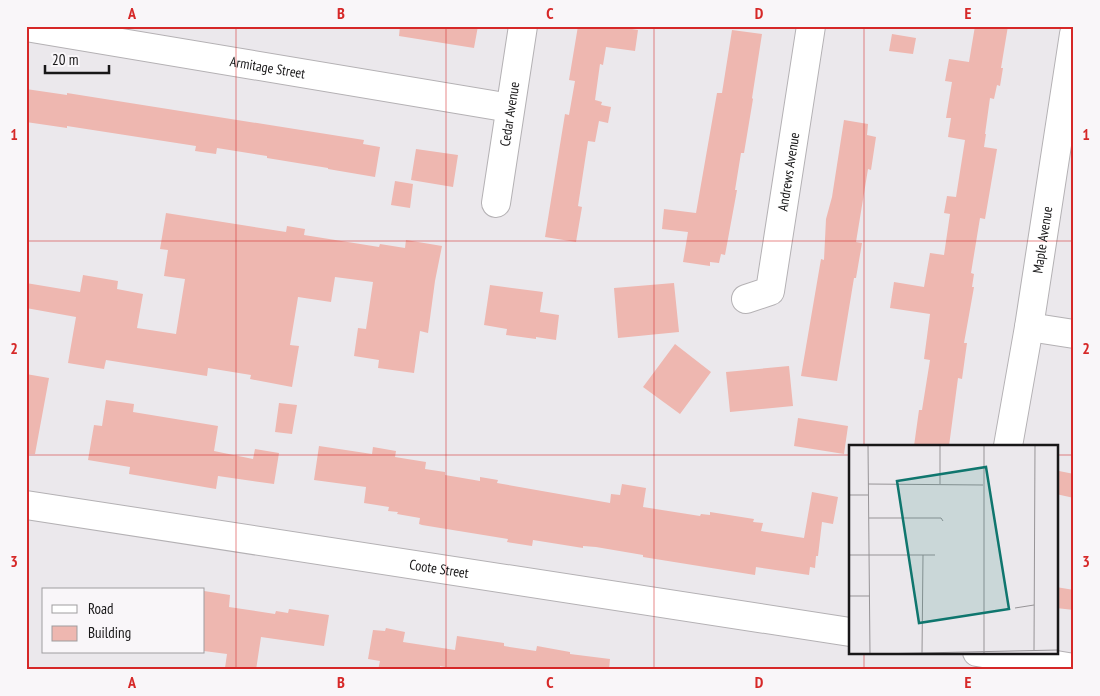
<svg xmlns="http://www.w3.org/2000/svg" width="1100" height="696" font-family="'PT Sans Narrow',sans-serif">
	<rect width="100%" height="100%" fill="#ebe8ec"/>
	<!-- building -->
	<path fill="#eeb7b0" d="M400,26H478L474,48L399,36Z
		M578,26H626V28L638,30L635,51L606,47L603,65L600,64L595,100L602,102L601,105L611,107L608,123L599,121L595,142L588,141L578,206L582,207L576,242L545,237L565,114L569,115L575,81L569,80Z
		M975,26H1008L1001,68H1003L1000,86L997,85L994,99L990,98L985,134H986L984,147L997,149L985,219L980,218L971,273L974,274L972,287H974L964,343H967L962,379L958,378L949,446H914L919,410H922L930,360L924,359L930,314L890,308L894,282L924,287L930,253L944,255L950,214L944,213L947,196L956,197L965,140L948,137L951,118H946L952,82L945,81L949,59L969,62Z
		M732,30L762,34L752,98L753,99L744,153H741L735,190H737L725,255L721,254L719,263L710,262V266L683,262L688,232L662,229L664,209L696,213L717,93H722Z
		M892,34L916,38L913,54L889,51Z
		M26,89L67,95V93L364,140L363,144L380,147L375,177L328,169V168L267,158V156L217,148L216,154L195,151L196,146L67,126V128L26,122Z
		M844,120L868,124L867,135L876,137L871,170L868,169L856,242L862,243L856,278H854L837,381L801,376L821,259L824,260L826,219L832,197Z
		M416,149L458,155L453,187L411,180Z
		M395,181L413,184L410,208L391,205Z
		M166,213L286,232L287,226L305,229L304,235L379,247L380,244L405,248L406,240L442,246L435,281L428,333L420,331L414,373L378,368L379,360L354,356L358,328L366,329L373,282L335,277L331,302L298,297L290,345L299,346L292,387L250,379L251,375L208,368L207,376L106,360L104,369L68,363L76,317L26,308V283L80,292L83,275L118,281L117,289L143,294L137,328L176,334L185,279L164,276L168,250L160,249Z
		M674,283L679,332L618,338L614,288Z
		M490,285L543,292L540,312L559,315L556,340L536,337V339L506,335L507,329L484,325Z
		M675,344L711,372L680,414L643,387Z
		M789,366L793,406L730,412L726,372Z
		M26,374L49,378L35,454H26Z
		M106,400L134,404L133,412L218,426L214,451L253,459L255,449L279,453L274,484L218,476L216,489L129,474L130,467L88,460L94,425L102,426Z
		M279,403L297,405L292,434L275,432Z
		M798,418L848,426L844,454L794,446Z
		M319,446L372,454L373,447L396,451L395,457L426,462L425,469L445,472V475L480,481V477L498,480L497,483L610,503L611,494L620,495L622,484L646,488L643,507L700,516L701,514L710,515V512L754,519L753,522L763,523L761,531L804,538L812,492L838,497L833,524L822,522L818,556H816L815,568L810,567L809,575L756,567L755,575L643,557V555L596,547L583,546V548L533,540L532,546L507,542L508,539L422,525L419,524L420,518L397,514L398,512L388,511L389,507L364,503L366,487L314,480Z
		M1059,471L1074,474V498L1056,494Z
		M1056,587L1074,590V610L1056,608Z
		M204,591L230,595L229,607L275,614L276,611L288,613L289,609L329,615L324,646L261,637L256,670L225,668L227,654L204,651Z
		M386,628L405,632L403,642L455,650L457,636L504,643V646L536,651L537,646L570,652V654L610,659L609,670H461L440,666V670H378L380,661L368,659L373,630L385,631Z"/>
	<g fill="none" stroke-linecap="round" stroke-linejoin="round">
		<!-- minor casing -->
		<g stroke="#b4b1b4" stroke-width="30">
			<g id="minor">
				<path id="s1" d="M26,27L510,108"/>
				<path id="s2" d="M496,203L523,26"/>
				<path id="s3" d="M746,299L770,291L811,26"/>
				<path d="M1029,327L1074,334"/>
				<path id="s4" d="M1008,446L1029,327L1074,34"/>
				<path id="s5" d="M26,505L850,632"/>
				<path d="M977,652L1074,668"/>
			</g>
		</g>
		<!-- minor -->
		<use href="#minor" stroke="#fff" stroke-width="28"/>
	</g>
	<!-- grid -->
	<path fill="none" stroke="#d62828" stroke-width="1" stroke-opacity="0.55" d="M236,26V670M446,26V670M654,26V670M864,26V446M26,241H1074M26,455H850M1056,455H1074M864,652V670"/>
	<g text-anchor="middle" stroke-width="4" stroke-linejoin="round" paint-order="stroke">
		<!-- street labels -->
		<g font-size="14" fill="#181718" stroke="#f9f6f9">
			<text dy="5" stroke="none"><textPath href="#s1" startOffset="245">Armitage Street</textPath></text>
			<text dy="5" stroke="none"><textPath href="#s2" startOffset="90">Cedar Avenue</textPath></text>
			<text dy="5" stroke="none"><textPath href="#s3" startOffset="146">Andrews Avenue</textPath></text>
			<text dy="5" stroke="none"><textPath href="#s4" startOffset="209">Maple Avenue</textPath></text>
			<text dy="5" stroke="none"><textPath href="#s5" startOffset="418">Coote Street</textPath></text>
		</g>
	</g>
	<!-- overview -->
	<g transform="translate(849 445)">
		<rect width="209" height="209" fill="#ebe8ec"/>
		<path fill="none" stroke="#979497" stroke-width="1" d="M19,0L21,209M135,0V209M19,39L134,40M91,39V0M0,50H19M20,73H92L94,76M0,110H86M0,151H21M166,163L185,160M185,205L186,0M26,209L209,205M73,209L74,110"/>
		<path fill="#0f766e" fill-opacity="0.15" stroke="#0f766e" stroke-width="2.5" d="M137,22L160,164L70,178L48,36Z"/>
		<rect width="209" height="209" fill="none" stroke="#181718" stroke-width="2.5"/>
	</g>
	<!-- border -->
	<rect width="1100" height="696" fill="none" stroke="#f9f6f9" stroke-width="55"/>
	<!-- legend -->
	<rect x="42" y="588" width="162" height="65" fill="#f9f6f9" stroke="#9f9d9f"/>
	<rect x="52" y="605" width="25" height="8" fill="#ffffff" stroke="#9f9d9f"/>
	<text x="88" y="614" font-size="15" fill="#181718">Road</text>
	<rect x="52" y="626" width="25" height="15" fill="#eeb7b0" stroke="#9f9d9f"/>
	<text x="88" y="638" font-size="15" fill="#181718">Building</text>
	<!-- scale -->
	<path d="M45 65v8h64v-8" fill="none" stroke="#181718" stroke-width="2.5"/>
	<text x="52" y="65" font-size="15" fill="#181718" stroke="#f9f6f9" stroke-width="4" paint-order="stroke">20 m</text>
	<rect x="28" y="28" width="1044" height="640" fill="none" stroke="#d62828" stroke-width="2"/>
	<g font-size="16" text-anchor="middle" font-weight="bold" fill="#d62828">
		<text x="132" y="19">A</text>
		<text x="341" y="19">B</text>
		<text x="550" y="19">C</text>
		<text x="759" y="19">D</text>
		<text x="968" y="19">E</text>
		<text x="14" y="140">1</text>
		<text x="1086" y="140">1</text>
		<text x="14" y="354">2</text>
		<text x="1086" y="354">2</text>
		<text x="14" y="567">3</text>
		<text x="1086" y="567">3</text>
		<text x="132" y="688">A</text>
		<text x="341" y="688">B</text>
		<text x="550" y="688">C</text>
		<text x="759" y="688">D</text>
		<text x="968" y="688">E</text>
	</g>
</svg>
